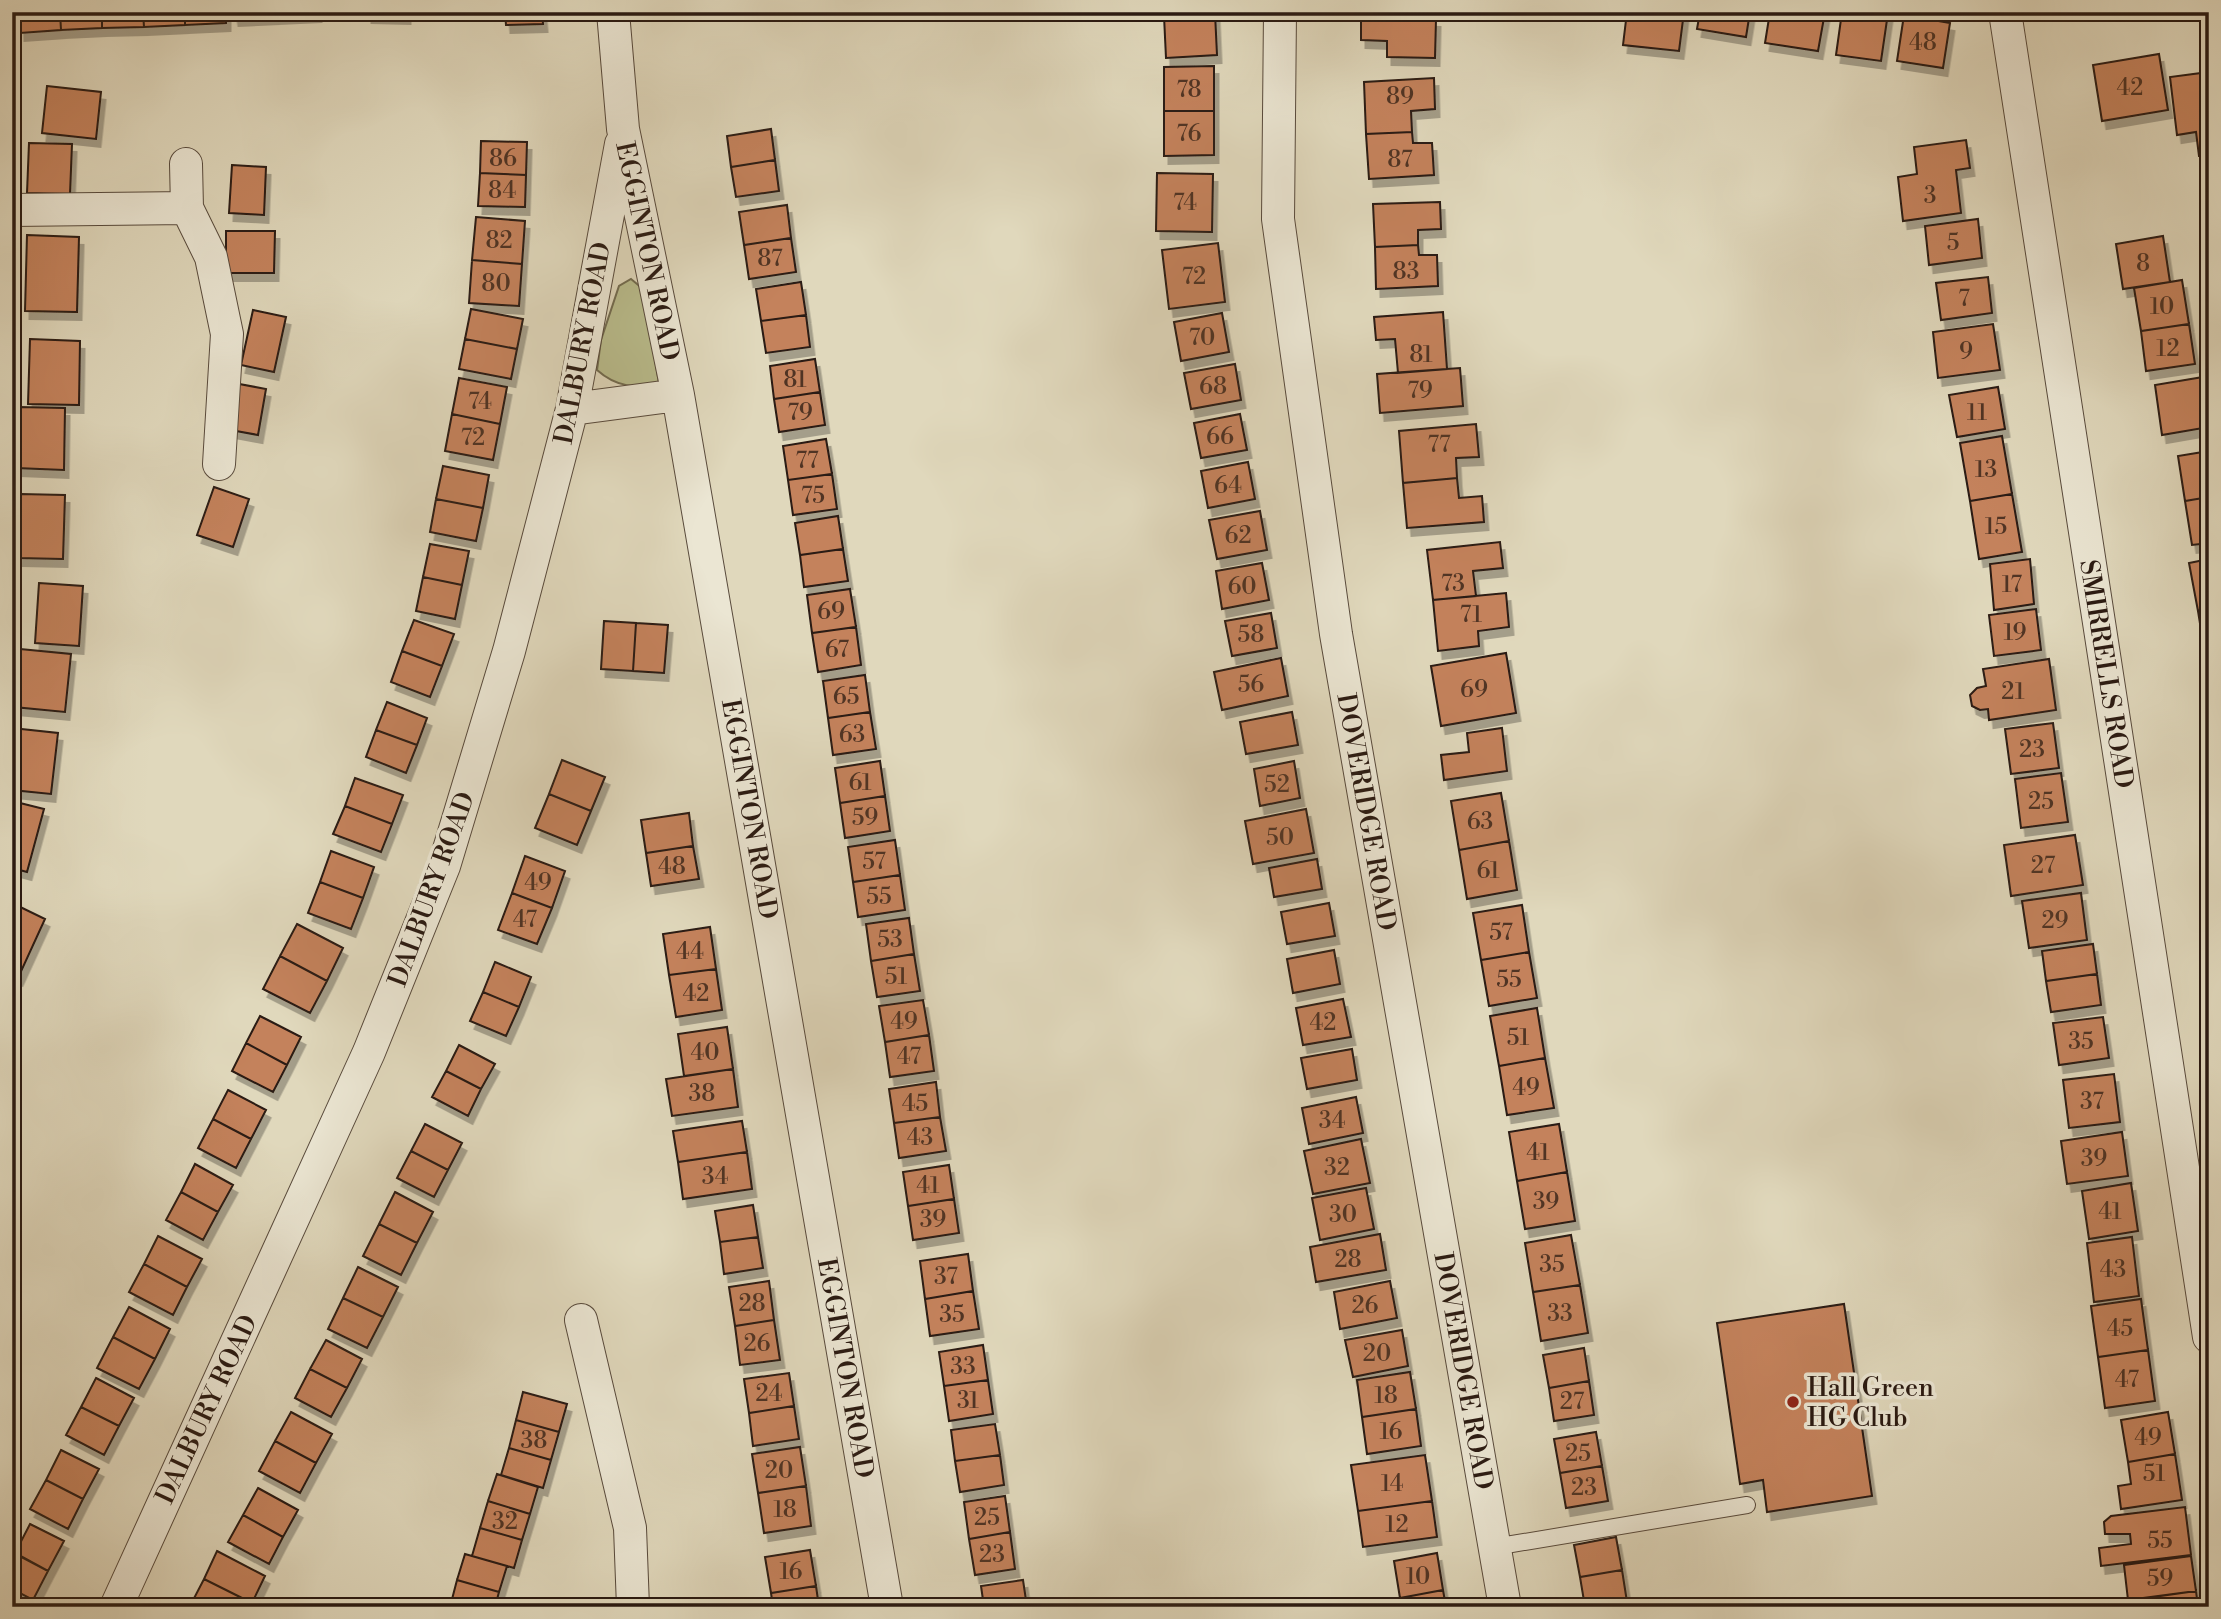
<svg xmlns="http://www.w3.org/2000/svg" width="2221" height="1619" font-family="'Libre Bodoni',serif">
	<defs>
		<filter id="shadow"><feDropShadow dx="4.5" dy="8" stdDeviation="0" flood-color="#0004"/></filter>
	</defs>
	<rect width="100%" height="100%" fill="#e0d8bc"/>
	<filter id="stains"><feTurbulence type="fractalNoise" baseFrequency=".00286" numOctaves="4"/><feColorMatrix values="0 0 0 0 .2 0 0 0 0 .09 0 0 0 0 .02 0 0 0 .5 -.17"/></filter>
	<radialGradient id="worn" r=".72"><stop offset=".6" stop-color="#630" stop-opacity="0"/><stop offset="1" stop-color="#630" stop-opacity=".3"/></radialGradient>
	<!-- green -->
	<path fill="#b9bc8c" stroke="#726b4f" stroke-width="2" d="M631,279L643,289L659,383C636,389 616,387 597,370L601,340L619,286Z"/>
	<!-- building -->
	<path fill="#c4825b" stroke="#2a1a12" stroke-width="2" filter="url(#shadow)" d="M19,12H60L61,30L20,33Z
		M60,12H102V28L61,30Z
		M102,12H143L144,27L102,28Z
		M143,12H185V25L144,27Z
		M185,12H226V23L185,25Z
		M233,12H275V16L234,18Z
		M275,12H317V14L275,16Z
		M367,12H406V16L367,15Z
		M505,12H542L543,24L506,25Z
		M1627,12H1684L1679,51L1623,45Z
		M1700,12H1750L1746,37L1697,29Z
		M1770,12H1825L1818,51L1765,43Z
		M1842,12L1888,13L1881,61L1836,55Z
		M1215,13L1217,55L1166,58L1164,16Z
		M1904,15L1950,23L1943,68L1897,61Z
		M1361,17L1436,19L1435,58L1387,57V41L1361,40Z
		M2159,54L2168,110L2102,121L2093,65Z
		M1214,66V111H1164V67Z
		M2209,72V155L2199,156L2196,132L2177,135L2170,77Z
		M1434,78L1435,109L1411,111L1412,132L1366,134L1364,82Z
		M47,86L101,92L96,139L42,133Z
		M1164,111H1214V155L1164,156Z
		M771,129L775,160L731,167L727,136Z
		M1412,132L1413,143H1432L1434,175L1369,179L1366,134Z
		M1966,140L1970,168L1956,170L1961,213L1903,221L1898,177L1917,174L1914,147Z
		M481,141L527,142L526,175L480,173Z
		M29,143L72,144L70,194L27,193Z
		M775,160L779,191L736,197L731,167Z
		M232,165L266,167L264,215L229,213Z
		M480,173L526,175L525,207L478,206Z
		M1157,173L1213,174L1212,232L1156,231Z
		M1440,202L1441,229L1418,230V245L1375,247L1373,204Z
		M787,205L791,238L744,245L739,212Z
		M476,217L525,221L522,264L472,260Z
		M1978,219L1982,258L1929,265L1925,226Z
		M226,231H275L274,273H226Z
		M27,235L79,237L77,312L25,311Z
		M2163,236L2170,282L2123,289L2116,244Z
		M791,238L796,272L749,279L744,245Z
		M1218,243L1225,302L1169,309L1162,250Z
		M1418,245L1419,255H1437L1438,286L1376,289L1375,247Z
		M472,260L522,264L519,306L469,303Z
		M1988,277L1992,313L1941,320L1936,283Z
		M2182,280L2189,324L2141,331L2134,288Z
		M801,282L806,315L761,321L756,289Z
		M471,309L523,319L517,349L465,339Z
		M253,310L286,317L274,372L241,365Z
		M1443,312L1447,369L1398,373L1395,339L1376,340L1374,317Z
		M1222,313L1229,352L1181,361L1174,322Z
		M806,315L810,347L766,353L761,321Z
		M1993,324L2000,370L1938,378L1933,332Z
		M2189,324L2195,364L2146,371L2141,331Z
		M30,339L80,341L79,405L28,404Z
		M465,339L517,349L511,379L459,369Z
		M815,359L820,392L774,399L770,366Z
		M1235,364L1241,400L1191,409L1184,373Z
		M1460,368L1463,406L1380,413L1377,374Z
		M2209,376V427L2162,435L2155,385Z
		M459,378L507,387L500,424L452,414Z
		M234,383L266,389L258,435L225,429Z
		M1998,387L2005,429L1957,437L1949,395Z
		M820,392L825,425L779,432L774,399Z
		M18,407L65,408L64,470L16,468Z
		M452,414L500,424L493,460L445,451Z
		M1240,414L1247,450L1201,458L1194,423Z
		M1476,424L1479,457L1456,458L1457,478L1403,483L1399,431Z
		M2002,436L2012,494L1970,501L1960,443Z
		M826,439L832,474L788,480L783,446Z
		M2209,451V497L2185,501L2178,456Z
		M1248,462L1255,499L1208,508L1201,471Z
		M443,466L489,475L483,508L436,499Z
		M832,474L837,509L793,515L788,480Z
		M1457,478L1459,498L1482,496L1484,522L1407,528L1403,483Z
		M214,487L249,499L233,547L197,535Z
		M20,494L65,495L63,559L18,558Z
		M2012,494L2022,552L1979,559L1970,501Z
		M2209,497V543L2192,545L2185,501Z
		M436,499L483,508L476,541L430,532Z
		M1260,511L1267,550L1217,559L1209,520Z
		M838,516L843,549L800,555L795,523Z
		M1500,542L1503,568L1473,571L1476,596L1433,600L1427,550Z
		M430,544L469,551L462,585L423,577Z
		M843,549L848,581L804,587L800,555Z
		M2030,559L2034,604L1994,610L1990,564Z
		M2209,559V609L2198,611L2189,563Z
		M1262,563L1269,600L1222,609L1216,571Z
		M423,577L462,585L455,619L416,611Z
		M39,583L83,586L79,646L35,643Z
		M850,589L856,627L812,633L807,595Z
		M1506,593L1509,627L1478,631L1479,646L1438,651L1433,600Z
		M2036,609L2041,650L1994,656L1989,615Z
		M2209,609V667H2207L2198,611Z
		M1271,613L1277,648L1232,656L1225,621Z
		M414,620L454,634L442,666L402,651Z
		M604,621L636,623L633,671L601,669Z
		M636,623L668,625L664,673L633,671Z
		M856,627L861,665L818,672L812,633Z
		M20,649L71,654L65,712L14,707Z
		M402,651L442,666L430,697L391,682Z
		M1506,653L1516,713L1441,726L1431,666Z
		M1281,658L1288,696L1222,710L1214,672Z
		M2049,659L2056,710L1989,720L1988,709L1980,710L1972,706L1970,695L1977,688L1986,686L1983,669Z
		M865,675L870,712L828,718L823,681Z
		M387,702L427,718L417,745L376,730Z
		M870,712L876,749L833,755L828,718Z
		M1292,712L1298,745L1246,754L1240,722Z
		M2053,723L2059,768L2011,774L2005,729Z
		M12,728L58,733L51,794L12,790Z
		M1502,728L1507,771L1444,780L1441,755L1469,752L1467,733Z
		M376,730L417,745L406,773L366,757Z
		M562,760L605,777L591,811L549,794Z
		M880,761L885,796L840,803L835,768Z
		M1294,761L1300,798L1260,806L1254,769Z
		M2061,773L2068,822L2021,828L2015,779Z
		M355,778L403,795L392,824L345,806Z
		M1501,793L1509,841L1459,850L1451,801Z
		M549,794L591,811L577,845L535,828Z
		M885,796L890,831L845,838L840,803Z
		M12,801L44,809L27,872L12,868Z
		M345,806L392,824L381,852L333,834Z
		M1306,809L1314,853L1253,864L1245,821Z
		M689,813L693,846L646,853L641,820Z
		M2075,835L2083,885L2011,896L2004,845Z
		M895,840L900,875L853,882L848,847Z
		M1509,841L1517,890L1467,899L1459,850Z
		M693,846L699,879L651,886L646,853Z
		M331,851L374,867L363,898L320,882Z
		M525,856L565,871L552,908L512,893Z
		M1317,859L1322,889L1274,897L1269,868Z
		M900,875L905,910L858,917L853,882Z
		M320,882L363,898L351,929L308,913Z
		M512,893L552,908L537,944L498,930Z
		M2081,893L2087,940L2029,948L2022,901Z
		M12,903L45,919L18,978L12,975Z
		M1329,903L1335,936L1287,944L1281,912Z
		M1522,905L1529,952L1481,960L1473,913Z
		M909,918L914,954L871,961L866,924Z
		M297,924L343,948L327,981L280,956Z
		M710,927L716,969L669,975L663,934Z
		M2093,944L2097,974L2046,981L2042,951Z
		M1334,950L1340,984L1293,993L1287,959Z
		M1529,952L1537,998L1489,1006L1481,960Z
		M914,954L920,991L877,997L871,961Z
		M280,956L327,981L310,1013L263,989Z
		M495,962L531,977L519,1007L483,992Z
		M716,969L722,1010L676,1017L669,975Z
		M2097,974L2101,1005L2051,1012L2046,981Z
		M483,992L519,1007L506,1036L470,1021Z
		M1343,999L1351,1037L1303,1045L1296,1008Z
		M923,1000L929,1035L885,1042L879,1006Z
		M1537,1008L1545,1058L1499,1066L1490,1016Z
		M260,1016L301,1037L287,1065L246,1043Z
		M2103,1017L2109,1058L2059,1065L2053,1023Z
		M727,1027L733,1069L684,1076L678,1034Z
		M929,1035L934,1071L890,1077L885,1042Z
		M246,1043L287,1065L273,1092L232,1071Z
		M459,1045L495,1064L481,1089L446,1071Z
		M1352,1049L1357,1080L1307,1089L1301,1058Z
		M1545,1058L1554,1108L1507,1115L1499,1066Z
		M733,1069L738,1107L672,1116L666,1079Z
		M446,1071L481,1089L468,1116L432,1097Z
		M2114,1074L2120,1122L2069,1128L2063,1080Z
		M936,1082L940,1117L894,1123L889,1089Z
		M228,1090L266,1110L251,1139L213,1119Z
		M1356,1097L1363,1133L1309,1144L1302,1108Z
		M940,1117L946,1151L899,1158L894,1123Z
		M213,1119L251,1139L236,1168L198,1148Z
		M742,1121L747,1152L678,1162L673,1131Z
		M425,1124L462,1143L448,1170L411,1151Z
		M1559,1124L1567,1172L1517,1181L1509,1132Z
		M2122,1132L2128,1176L2067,1184L2061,1141Z
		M1361,1139L1370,1183L1313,1194L1304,1151Z
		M411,1151L448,1170L434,1197L397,1178Z
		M747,1152L752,1189L683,1199L678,1162Z
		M195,1164L233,1185L218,1212L181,1192Z
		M949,1165L954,1199L908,1206L903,1172Z
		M1567,1172L1575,1221L1525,1229L1517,1181Z
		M2131,1183L2138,1231L2089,1239L2082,1191Z
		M1366,1188L1374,1229L1320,1240L1312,1198Z
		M181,1192L218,1212L203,1240L166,1220Z
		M395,1192L433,1212L417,1243L379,1224Z
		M954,1199L959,1233L913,1240L908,1206Z
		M753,1205L758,1237L720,1242L715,1211Z
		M379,1224L417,1243L401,1275L363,1256Z
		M1380,1234L1386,1270L1316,1282L1310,1247Z
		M1571,1235L1580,1285L1533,1292L1525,1243Z
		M158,1236L202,1259L187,1287L144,1264Z
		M758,1237L763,1268L724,1274L720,1242Z
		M2132,1237L2139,1296L2094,1302L2087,1243Z
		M968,1254L973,1291L925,1299L920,1261Z
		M144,1264L187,1287L173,1315L129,1292Z
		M358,1267L398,1287L383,1317L343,1298Z
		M769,1281L774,1320L735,1326L729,1287Z
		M1390,1281L1397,1318L1340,1329L1334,1292Z
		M1580,1285L1588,1333L1541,1341L1533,1292Z
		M973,1291L979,1329L930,1336L925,1299Z
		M343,1298L383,1317L367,1348L328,1329Z
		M2141,1299L2148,1350L2098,1357L2091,1306Z
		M1844,1304L1872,1496L1767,1512L1763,1480L1740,1484L1717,1323Z
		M129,1307L170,1329L155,1359L113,1337Z
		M774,1320L780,1360L740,1365L735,1326Z
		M1402,1330L1408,1366L1353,1377L1345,1340Z
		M113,1337L155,1359L139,1389L97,1368Z
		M326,1340L362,1359L347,1388L310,1369Z
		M983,1345L988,1380L944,1386L939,1352Z
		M1584,1348L1589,1381L1549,1388L1543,1355Z
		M2148,1350L2155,1401L2105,1408L2098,1357Z
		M310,1369L347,1388L331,1417L295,1398Z
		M1410,1372L1416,1409L1362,1417L1357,1380Z
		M789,1373L794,1406L749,1413L744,1379Z
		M96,1378L134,1398L119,1426L81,1407Z
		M988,1380L993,1414L949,1421L944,1386Z
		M1589,1381L1594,1415L1554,1421L1549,1388Z
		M523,1392L567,1404L559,1432L516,1420Z
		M794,1406L799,1439L753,1446L749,1413Z
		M81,1407L119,1426L104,1455L66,1435Z
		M1416,1409L1421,1446L1367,1454L1362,1417Z
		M291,1412L332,1434L316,1463L275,1441Z
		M2168,1412L2175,1454L2128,1462L2121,1420Z
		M516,1420L559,1432L551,1460L509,1448Z
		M995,1424L1000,1455L955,1461L951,1430Z
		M1596,1432L1602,1466L1560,1473L1554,1439Z
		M275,1441L316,1463L300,1493L259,1471Z
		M800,1447L806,1486L758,1493L752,1454Z
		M509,1448L551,1460L543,1488L501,1475Z
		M61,1450L99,1469L83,1499L46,1480Z
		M2175,1454L2182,1500L2121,1509L2118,1486L2131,1484L2128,1462Z
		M1000,1455L1004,1485L960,1492L955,1461Z
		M1425,1455L1432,1501L1358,1511L1351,1465Z
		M1602,1466L1608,1501L1566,1508L1560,1473Z
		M497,1474L538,1487L530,1514L488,1501Z
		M46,1480L83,1499L68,1529L30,1509Z
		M806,1486L811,1526L764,1533L758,1493Z
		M258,1488L298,1510L283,1537L243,1515Z
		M1005,1496L1010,1532L969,1539L964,1502Z
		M488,1501L530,1514L522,1540L480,1528Z
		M1432,1501L1437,1537L1363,1547L1358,1511Z
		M2185,1507L2191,1555L2101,1566L2099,1548L2131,1544L2130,1534H2105L2104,1522L2111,1516Z
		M243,1515L283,1537L269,1564L228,1542Z
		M30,1524L64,1541L48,1571L15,1553Z
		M480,1528L522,1540L514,1568L472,1556Z
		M1010,1532L1015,1569L975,1575L969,1539Z
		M1616,1537L1622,1570L1580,1577L1574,1545Z
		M810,1550L816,1586L771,1593L765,1557Z
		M217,1551L265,1576L252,1603L204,1579Z
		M12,1552L48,1571L33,1600L12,1589Z
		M1437,1553L1443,1590L1400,1598L1394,1561Z
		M465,1554L507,1566L499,1592L457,1580Z
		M2191,1556L2196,1591L2128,1600L2124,1565Z
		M1622,1570L1627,1602L1585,1607L1580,1577Z
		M204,1579L252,1603L250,1607L190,1606Z
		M457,1580L499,1592L495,1607H450Z
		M1023,1580L1027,1607H984L981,1586Z
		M816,1586L819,1607H773L771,1593Z
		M1443,1590L1446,1607H1402L1400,1598Z
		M2196,1591L2198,1607H2140L2139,1599Z"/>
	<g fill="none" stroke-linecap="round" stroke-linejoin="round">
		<!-- lane casing -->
		<g stroke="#584a3c" stroke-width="18">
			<path id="lane" d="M1494,1547L1747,1505"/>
		</g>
		<!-- street casing -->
		<g stroke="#584a3c" stroke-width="34">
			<path id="street" d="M613,12L623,129L678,395L887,1607
				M1280,12L1278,219L1336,634L1505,1607
				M2005,12L2209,1337
				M186,164L187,208L211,257L227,334L219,464
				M12,210L187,208
				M572,409L678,395
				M581,1320L630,1528L633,1607
				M116,1607L369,1052L444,866L509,651L572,409L621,144"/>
		</g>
		<!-- lane -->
		<use href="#lane" stroke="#ebe6d3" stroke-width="16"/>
		<!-- street -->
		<use href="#street" stroke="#ebe6d3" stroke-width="32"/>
	</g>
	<!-- markers -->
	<circle fill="#8f2418" stroke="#ebe6d3" stroke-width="2.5" cx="1793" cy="1402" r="7"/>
	<g text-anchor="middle" stroke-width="7" stroke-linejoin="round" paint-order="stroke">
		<!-- number labels -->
		<g font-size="23" fill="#503424">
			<text x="1923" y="50">48</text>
			<text x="2130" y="95">42</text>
			<text x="1189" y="97">78</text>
			<text x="1400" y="104">89</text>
			<text x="1189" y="141">76</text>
			<text x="503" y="166">86</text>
			<text x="1400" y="167">87</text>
			<text x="502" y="198">84</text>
			<text x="1930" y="203">3</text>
			<text x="1185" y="210">74</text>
			<text x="499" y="248">82</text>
			<text x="1953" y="250">5</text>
			<text x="770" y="266">87</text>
			<text x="2143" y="271">8</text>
			<text x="1406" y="279">83</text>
			<text x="1194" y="284">72</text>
			<text x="496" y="291">80</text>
			<text x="1964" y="306">7</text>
			<text x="2162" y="314">10</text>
			<text x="1202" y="345">70</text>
			<text x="2168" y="356">12</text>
			<text x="1966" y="359">9</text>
			<text x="1421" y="362">81</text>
			<text x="795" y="387">81</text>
			<text x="1213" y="394">68</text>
			<text x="1420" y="398">79</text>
			<text x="480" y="409">74</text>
			<text x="800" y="420">79</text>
			<text x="1977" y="420">11</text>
			<text x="1220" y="444">66</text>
			<text x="473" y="445">72</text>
			<text x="1439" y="452">77</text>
			<text x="807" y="468">77</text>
			<text x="1986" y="477">13</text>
			<text x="1228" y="493">64</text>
			<text x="813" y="503">75</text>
			<text x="1996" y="534">15</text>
			<text x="1238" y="543">62</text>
			<text x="1453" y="591">73</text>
			<text x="2012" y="592">17</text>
			<text x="1242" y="594">60</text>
			<text x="831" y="619">69</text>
			<text x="1471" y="622">71</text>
			<text x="2015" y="640">19</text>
			<text x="1251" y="642">58</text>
			<text x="837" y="657">67</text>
			<text x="1251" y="692">56</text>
			<text x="1474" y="697">69</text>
			<text x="2013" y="699">21</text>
			<text x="846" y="704">65</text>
			<text x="852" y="742">63</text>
			<text x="2032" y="757">23</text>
			<text x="860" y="790">61</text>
			<text x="1277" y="792">52</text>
			<text x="2041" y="809">25</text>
			<text x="865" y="825">59</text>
			<text x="1480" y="829">63</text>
			<text x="1280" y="845">50</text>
			<text x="874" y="869">57</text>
			<text x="2043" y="873">27</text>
			<text x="672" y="874">48</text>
			<text x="1488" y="878">61</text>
			<text x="538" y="890">49</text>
			<text x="879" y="904">55</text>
			<text x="525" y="927">47</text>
			<text x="2055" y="928">29</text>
			<text x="1501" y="940">57</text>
			<text x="890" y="947">53</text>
			<text x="690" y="959">44</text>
			<text x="896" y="984">51</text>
			<text x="1509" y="987">55</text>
			<text x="696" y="1001">42</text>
			<text x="904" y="1029">49</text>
			<text x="1323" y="1030">42</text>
			<text x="1518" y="1045">51</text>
			<text x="2081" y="1049">35</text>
			<text x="705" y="1060">40</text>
			<text x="909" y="1064">47</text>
			<text x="1526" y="1095">49</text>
			<text x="702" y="1101">38</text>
			<text x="2092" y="1109">37</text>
			<text x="915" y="1111">45</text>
			<text x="1332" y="1128">34</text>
			<text x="920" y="1145">43</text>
			<text x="1538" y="1160">41</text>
			<text x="2094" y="1166">39</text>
			<text x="1337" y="1175">32</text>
			<text x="715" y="1184">34</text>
			<text x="928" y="1193">41</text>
			<text x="1546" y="1209">39</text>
			<text x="2110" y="1219">41</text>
			<text x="1343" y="1222">30</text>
			<text x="933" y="1227">39</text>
			<text x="1348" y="1267">28</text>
			<text x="1552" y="1272">35</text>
			<text x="2113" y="1277">43</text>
			<text x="946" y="1284">37</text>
			<text x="752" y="1311">28</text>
			<text x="1365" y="1313">26</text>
			<text x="1560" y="1321">33</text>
			<text x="952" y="1322">35</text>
			<text x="2120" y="1336">45</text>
			<text x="757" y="1351">26</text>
			<text x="1377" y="1361">20</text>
			<text x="963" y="1374">33</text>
			<text x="2127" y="1387">47</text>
			<text x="769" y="1401">24</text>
			<text x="1386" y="1403">18</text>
			<text x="968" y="1408">31</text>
			<text x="1572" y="1409">27</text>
			<text x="1391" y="1439">16</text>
			<text x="2148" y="1445">49</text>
			<text x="534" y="1448">38</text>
			<text x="1578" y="1461">25</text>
			<text x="779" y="1478">20</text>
			<text x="2154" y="1481">51</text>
			<text x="1392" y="1491">14</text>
			<text x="1584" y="1495">23</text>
			<text x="785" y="1517">18</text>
			<text x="987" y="1525">25</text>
			<text x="505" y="1529">32</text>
			<text x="1397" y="1532">12</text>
			<text x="2160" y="1548">55</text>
			<text x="992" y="1562">23</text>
			<text x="791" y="1579">16</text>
			<text x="1418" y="1584">10</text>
			<text x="2160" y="1586">59</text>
		</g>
		<!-- street labels -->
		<g font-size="26" fill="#2a1a12" stroke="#ebe6d3">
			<text transform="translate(648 251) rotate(78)" y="9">EGGINTON ROAD</text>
			<text transform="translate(582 343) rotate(-79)" y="9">DALBURY ROAD</text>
			<text transform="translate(2107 674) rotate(81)" y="9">SMIRRELLS ROAD</text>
			<text transform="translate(750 809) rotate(80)" y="9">EGGINTON ROAD</text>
			<text transform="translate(1367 812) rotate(80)" y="9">DOVERIDGE ROAD</text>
			<text transform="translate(431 889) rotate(-70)" y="9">DALBURY ROAD</text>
			<text transform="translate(846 1368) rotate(80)" y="9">EGGINTON ROAD</text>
			<text transform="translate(1464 1371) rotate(80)" y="9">DOVERIDGE ROAD</text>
			<text transform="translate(206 1409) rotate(-65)" y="9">DALBURY ROAD</text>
		</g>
		<!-- poi labels -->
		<g font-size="26" fill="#2a1a12" stroke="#ebe6d3" text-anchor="start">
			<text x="1807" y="1396">Hall Green<tspan x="1807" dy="30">HG Club</tspan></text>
		</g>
	</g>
	<!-- margin -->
	<rect width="2221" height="1619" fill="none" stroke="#e0d8bc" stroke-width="42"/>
	<rect x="14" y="14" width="2193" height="1591" fill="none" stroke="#2a1a12" stroke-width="3.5"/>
	<rect x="21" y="21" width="2179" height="1577" fill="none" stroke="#2a1a12" stroke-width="2"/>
	<rect width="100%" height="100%" filter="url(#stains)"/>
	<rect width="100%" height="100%" fill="url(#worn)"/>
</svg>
